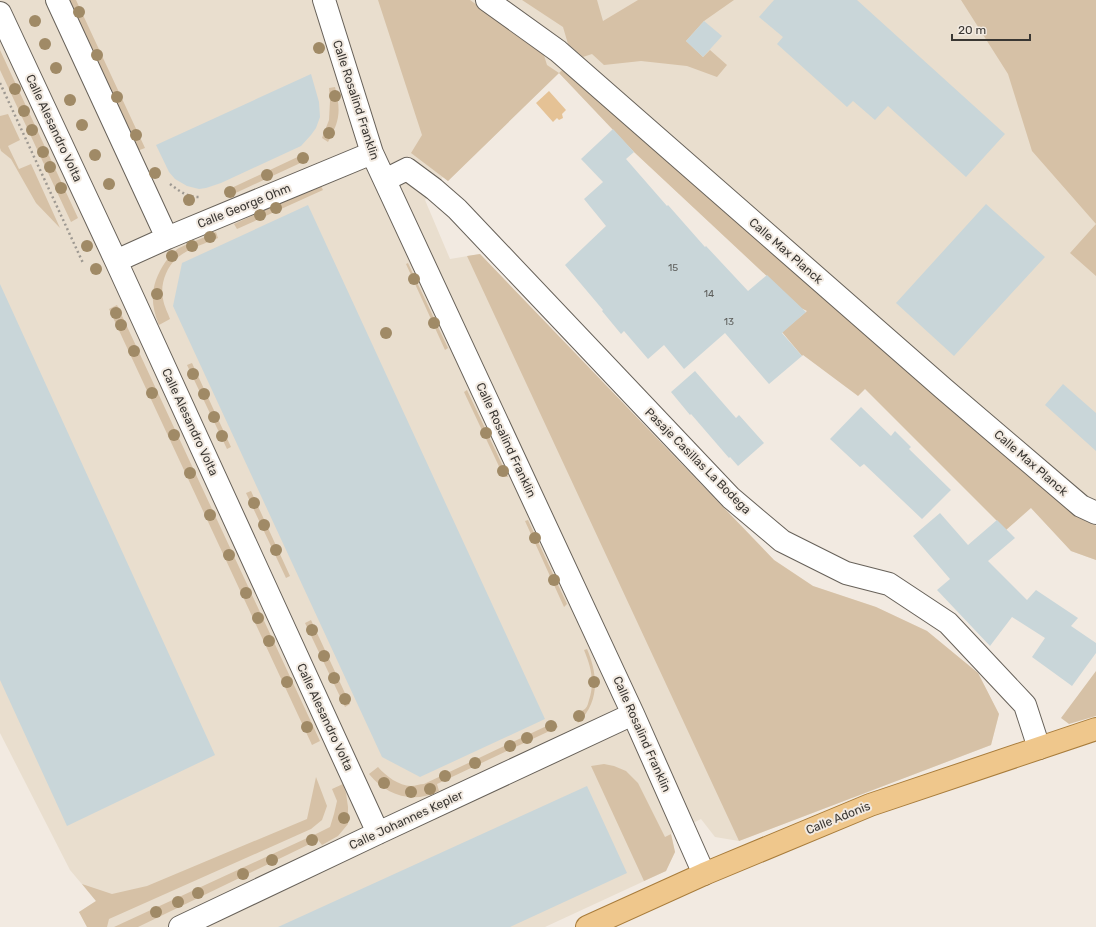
<svg xmlns="http://www.w3.org/2000/svg" width="1096" height="927" font-family="Rubik,sans-serif">
	<rect width="100%" height="100%" fill="#f2eae1"/>
	<!-- built -->
	<path fill="#e9dece" d="M0,0H1096V560L1071,551L1031,508L807,311L801,308L634,152L559,73L448,181L443,177L425,200L450,259L480,254L774,560L813,586L876,607L927,631L978,673L999,714L991,745L739,841L715,837L701,819L671,834L675,852L666,871L545,927H87L79,912L96,901L70,870L0,733Z"/>
	<!-- green -->
	<path fill="#d6c1a6" d="M68,0H76L145,148L137,151Z
		M378,0H470L543,52L547,65L559,73L564,68L1096,526V560L1071,551L1031,508L1006,530L865,389L858,396L803,355L802,356L782,332L807,311L801,308L634,152L559,73L448,181L411,153L422,135Z
		M522,0H597L603,21L638,0H734L704,21L686,41L703,57L710,50L727,65L717,77L687,66L641,61L604,65L592,54L583,57L568,44L563,27Z
		M961,0H1096V224L1032,151L1008,74Z
		M0,50L78,218L71,222L0,70Z
		M335,87C341,111 340,120 328,142L322,138L329,120L330,101L329,88Z
		M8,114L20,140L8,146L19,169L31,164L60,228L36,203L11,159L1,151L0,148V116Z
		M306,153L309,159L227,197L225,191Z
		M321,186L323,190L237,229L234,224L313,188Z
		M1096,224V276L1070,253Z
		M216,232L218,238C206,243 185,250 176,259C166,268 160,285 163,299C164,306 168,313 170,319L159,325C149,301 151,283 166,261C170,257 174,251 179,248C191,242 204,238 216,232Z
		M480,254L774,560L813,586L876,607L927,631L978,673L999,714L991,745L739,841L467,256Z
		M408,263L448,348L445,350L406,264Z
		M117,305L320,741L312,745L109,309Z
		M192,363L231,447L227,449L187,365Z
		M467,390L508,477H504L464,392Z
		M251,491L290,576L286,578L246,493Z
		M528,520L567,604L564,607L525,521Z
		M311,620L350,704L345,707L305,623Z
		M587,649C598,675 600,701 578,723L574,714C577,713 582,711 585,709C588,706 588,703 589,700C595,682 591,667 584,650Z
		M1096,671V716L1069,724L1061,718Z
		M555,722L558,727L437,784L439,791C413,804 387,796 369,774L378,767C386,776 399,786 411,786C415,786 420,784 424,784Z
		M604,764L614,766L626,771L638,783L665,837L671,834L675,852L666,871L644,881L591,766Z
		M316,777L327,806L322,820L311,829L109,919L107,927H87L79,912L96,901L82,884L112,894L147,886L307,819Z
		M343,784L346,793L348,807V824L338,836L322,845L318,840L138,927H114L318,833L330,827L334,814L337,801L332,789Z"/>
	<!-- water -->
	<path fill="#e5c295" d="M549,91L566,110L562,114L563,118L559,120L557,118L553,122L536,103Z"/>
	<!-- building -->
	<path fill="#c9d6d9" d="M774,0H857L1005,134L966,177L888,106L875,120L853,101L847,107L777,44L783,37L759,17Z
		M704,21L722,36L703,57L686,41Z
		M311,74L319,102L320,117L316,128L311,135L301,146L221,183L206,188L199,189L187,186L175,179L169,172L156,145Z
		M613,129L634,152L626,159L667,206L668,205L705,247L706,246L748,291L767,275L806,312L782,333L802,356L769,384L725,333L684,369L664,345L648,359L624,331L621,334L602,311L603,310L565,265L606,226L584,199L603,182L581,159Z
		M986,204L1045,257L954,356L896,303Z
		M308,205L545,719L420,777L382,757L173,306L182,263Z
		M0,284L215,755L67,826L0,680Z
		M695,371L736,418L739,415L764,443L738,466L730,457L729,458L691,414L690,415L671,392Z
		M1063,384L1096,413V451L1045,405Z
		M861,407L891,436L895,431L911,447L909,449L951,490L922,519L864,464L860,467L830,439Z
		M940,513L968,545L997,520L1015,538L988,561L1027,600L1036,590L1078,618L1071,626L1096,643V653L1072,686L1032,657L1045,638L1012,617L990,646L937,590L950,579L913,536Z
		M587,786L627,873L510,927H278Z"/>
	<g fill="none" stroke-linecap="round" stroke-linejoin="round">
		<!-- minor casing -->
		<g stroke="#676159" stroke-width="24">
			<path id="minor" d="M57,0L167,238
				M324,0L372,153L633,714L704,874
				M487,0L558,51L944,389L1081,506L1096,513
				M0,13L116,261L378,833
				M385,180L407,169L434,189L457,209L731,498L782,541L846,573L889,584L948,623L1025,705L1039,748
				M116,261L167,238L372,153
				M180,927L378,833L633,714"/>
		</g>
		<!-- major casing -->
		<g stroke="#a87c3b" stroke-width="24">
			<path id="major" d="M587,927L704,874L870,805L1096,729"/>
		</g>
		<!-- path -->
		<path stroke="#9e9992" stroke-width="2.5" stroke-dasharray="2 3" stroke-linecap="butt" d="M0,83L83,263
			M170,184C179,191 187,197 199,197"/>
		<!-- minor -->
		<use href="#minor" stroke="#fff" stroke-width="22"/>
		<!-- major -->
		<use href="#major" stroke="#efc78c" stroke-width="22"/>
	</g>
	<!-- trees -->
	<g fill="#a08a66">
		<circle cx="79" cy="12" r="6"/>
		<circle cx="35" cy="21" r="6"/>
		<circle cx="45" cy="44" r="6"/>
		<circle cx="319" cy="48" r="6"/>
		<circle cx="97" cy="55" r="6"/>
		<circle cx="56" cy="68" r="6"/>
		<circle cx="15" cy="89" r="6"/>
		<circle cx="335" cy="96" r="6"/>
		<circle cx="117" cy="97" r="6"/>
		<circle cx="70" cy="100" r="6"/>
		<circle cx="24" cy="111" r="6"/>
		<circle cx="82" cy="125" r="6"/>
		<circle cx="32" cy="130" r="6"/>
		<circle cx="329" cy="133" r="6"/>
		<circle cx="136" cy="135" r="6"/>
		<circle cx="43" cy="152" r="6"/>
		<circle cx="95" cy="155" r="6"/>
		<circle cx="303" cy="158" r="6"/>
		<circle cx="50" cy="167" r="6"/>
		<circle cx="155" cy="173" r="6"/>
		<circle cx="267" cy="175" r="6"/>
		<circle cx="109" cy="184" r="6"/>
		<circle cx="61" cy="188" r="6"/>
		<circle cx="230" cy="192" r="6"/>
		<circle cx="189" cy="200" r="6"/>
		<circle cx="276" cy="208" r="6"/>
		<circle cx="260" cy="215" r="6"/>
		<circle cx="210" cy="237" r="6"/>
		<circle cx="87" cy="246" r="6"/>
		<circle cx="192" cy="246" r="6"/>
		<circle cx="172" cy="256" r="6"/>
		<circle cx="96" cy="269" r="6"/>
		<circle cx="414" cy="279" r="6"/>
		<circle cx="157" cy="294" r="6"/>
		<circle cx="116" cy="313" r="6"/>
		<circle cx="434" cy="323" r="6"/>
		<circle cx="121" cy="325" r="6"/>
		<circle cx="386" cy="333" r="6"/>
		<circle cx="134" cy="351" r="6"/>
		<circle cx="193" cy="374" r="6"/>
		<circle cx="152" cy="393" r="6"/>
		<circle cx="204" cy="394" r="6"/>
		<circle cx="214" cy="417" r="6"/>
		<circle cx="486" cy="433" r="6"/>
		<circle cx="174" cy="435" r="6"/>
		<circle cx="222" cy="436" r="6"/>
		<circle cx="503" cy="471" r="6"/>
		<circle cx="190" cy="473" r="6"/>
		<circle cx="254" cy="503" r="6"/>
		<circle cx="210" cy="515" r="6"/>
		<circle cx="264" cy="525" r="6"/>
		<circle cx="535" cy="538" r="6"/>
		<circle cx="276" cy="550" r="6"/>
		<circle cx="229" cy="555" r="6"/>
		<circle cx="554" cy="580" r="6"/>
		<circle cx="246" cy="593" r="6"/>
		<circle cx="258" cy="618" r="6"/>
		<circle cx="312" cy="630" r="6"/>
		<circle cx="269" cy="641" r="6"/>
		<circle cx="324" cy="656" r="6"/>
		<circle cx="334" cy="678" r="6"/>
		<circle cx="287" cy="682" r="6"/>
		<circle cx="594" cy="682" r="6"/>
		<circle cx="345" cy="699" r="6"/>
		<circle cx="579" cy="716" r="6"/>
		<circle cx="551" cy="726" r="6"/>
		<circle cx="307" cy="727" r="6"/>
		<circle cx="527" cy="738" r="6"/>
		<circle cx="510" cy="746" r="6"/>
		<circle cx="475" cy="763" r="6"/>
		<circle cx="445" cy="776" r="6"/>
		<circle cx="384" cy="783" r="6"/>
		<circle cx="430" cy="789" r="6"/>
		<circle cx="411" cy="792" r="6"/>
		<circle cx="344" cy="818" r="6"/>
		<circle cx="312" cy="840" r="6"/>
		<circle cx="272" cy="860" r="6"/>
		<circle cx="243" cy="874" r="6"/>
		<circle cx="198" cy="893" r="6"/>
		<circle cx="178" cy="902" r="6"/>
		<circle cx="156" cy="912" r="6"/>
	</g>
	<g text-anchor="middle" stroke-width="4" stroke-linejoin="round" paint-order="stroke">
		<!-- number labels -->
		<g font-size="10" fill="#5e5f5c">
			<text x="673" y="271">15</text>
			<text x="709" y="297">14</text>
			<text x="729" y="325">13</text>
		</g>
		<!-- street labels -->
		<g font-size="12" fill="#3a3733" stroke="#f2eae1">
			<text transform="translate(356 100) rotate(72)" y="4">Calle Rosalind Franklin</text>
			<text transform="translate(54 128) rotate(65)" y="4">Calle Alesandro Volta</text>
			<text transform="translate(244 206) rotate(-22)" y="4">Calle George Ohm</text>
			<text transform="translate(786 251) rotate(41)" y="4">Calle Max Planck</text>
			<text transform="translate(190 422) rotate(65)" y="4">Calle Alesandro Volta</text>
			<text transform="translate(506 440) rotate(65)" y="4">Calle Rosalind Franklin</text>
			<text transform="translate(698 461) rotate(45)" y="4">Pasaje Casillas La Bodega</text>
			<text transform="translate(1031 463) rotate(41)" y="4">Calle Max Planck</text>
			<text transform="translate(325 717) rotate(65)" y="4">Calle Alesandro Volta</text>
			<text transform="translate(642 734) rotate(66)" y="4">Calle Rosalind Franklin</text>
			<text transform="translate(838 818) rotate(-22)" y="4">Calle Adonis</text>
			<text transform="translate(406 820) rotate(-25)" y="4">Calle Johannes Kepler</text>
		</g>
	</g>
	<!-- scale -->
	<path d="M952 34v6h78v-6" fill="none" stroke="#3a3733" stroke-width="2"/>
	<text x="958" y="34" font-size="12" fill="#3a3733" stroke="#f2eae1" stroke-width="3" paint-order="stroke">20 m</text>
</svg>
